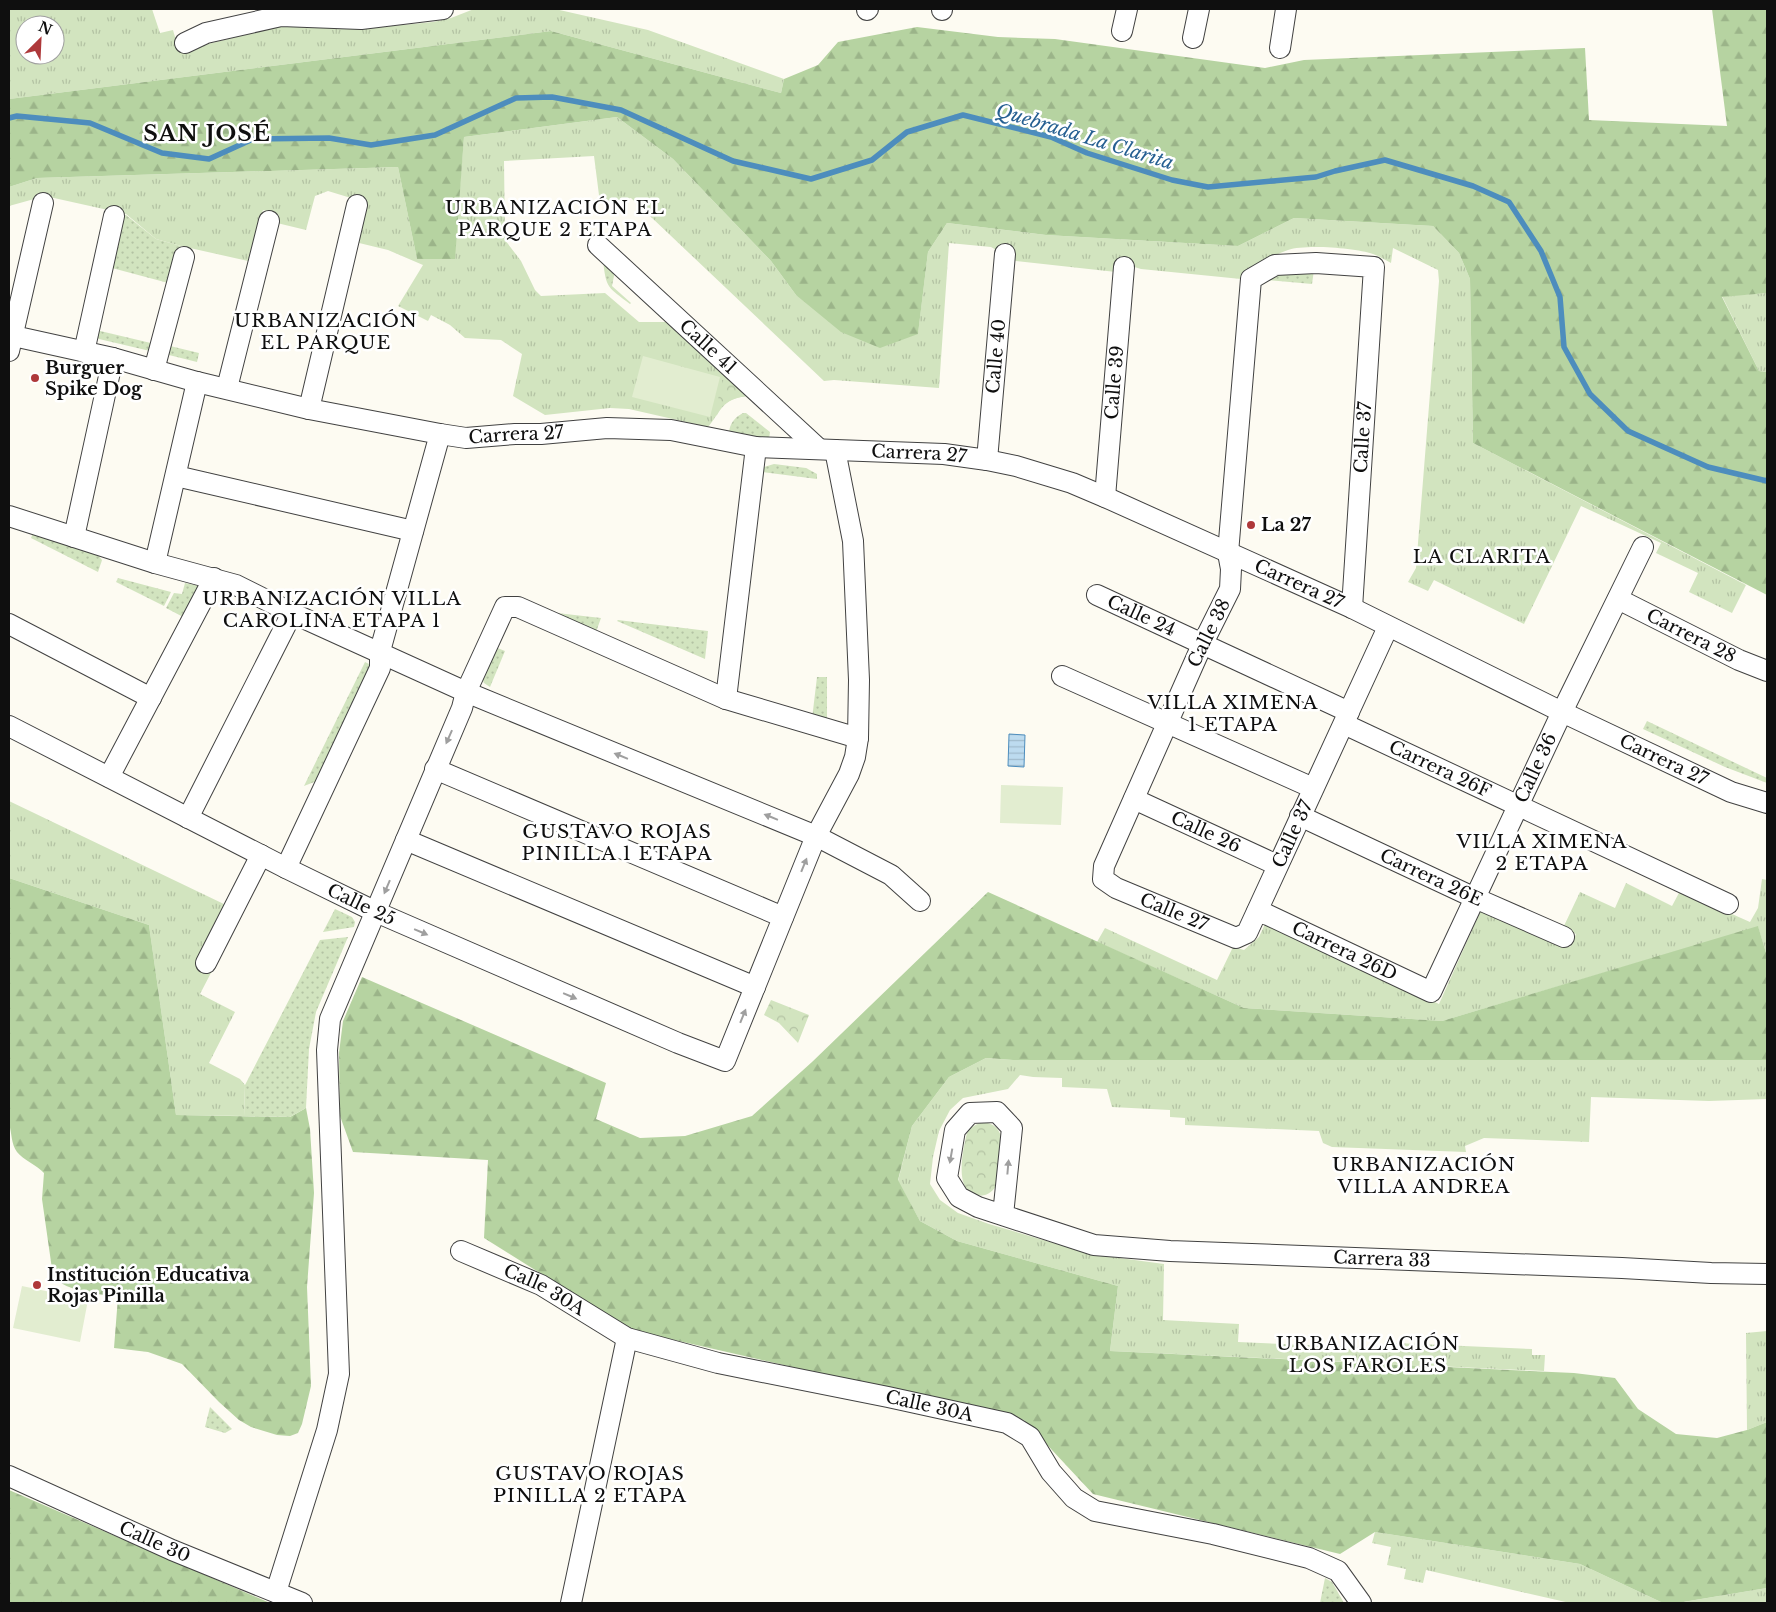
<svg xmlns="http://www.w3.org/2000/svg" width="1776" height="1612" font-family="'Libre Baskerville',serif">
	<defs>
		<pattern id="grass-tufts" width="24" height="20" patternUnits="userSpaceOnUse" patternTransform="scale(1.25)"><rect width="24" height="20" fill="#d2e4bf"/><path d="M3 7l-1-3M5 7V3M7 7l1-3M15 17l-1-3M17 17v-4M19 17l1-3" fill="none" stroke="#b3c2a3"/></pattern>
		<pattern id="forest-firs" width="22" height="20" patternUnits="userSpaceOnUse" patternTransform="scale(1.25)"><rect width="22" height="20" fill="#b6d3a1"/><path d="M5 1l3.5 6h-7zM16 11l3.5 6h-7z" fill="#9bb489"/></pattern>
		<pattern id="park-crowns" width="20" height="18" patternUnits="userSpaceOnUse" patternTransform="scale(1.25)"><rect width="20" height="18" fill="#d2e4bf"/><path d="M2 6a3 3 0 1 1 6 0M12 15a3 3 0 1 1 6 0" fill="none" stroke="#b3c2a3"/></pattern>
		<pattern id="garden-dots" width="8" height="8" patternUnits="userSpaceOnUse" patternTransform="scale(1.25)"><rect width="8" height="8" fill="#d2e4bf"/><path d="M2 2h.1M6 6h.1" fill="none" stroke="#b3c2a3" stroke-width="1.8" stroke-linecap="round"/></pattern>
		<pattern id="water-rules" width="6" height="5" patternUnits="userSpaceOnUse" patternTransform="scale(1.25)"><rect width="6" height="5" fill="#bddbef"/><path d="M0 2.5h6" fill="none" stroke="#a1bbcc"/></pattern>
	</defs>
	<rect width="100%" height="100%" fill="#fdfbf2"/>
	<!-- grass -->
	<path fill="url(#grass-tufts)" fill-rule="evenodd" d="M9,9H152L160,33L173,30L179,51L281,26L361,29L433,22L451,18L474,9H555L648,30L784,79L781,93L551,31L9,99ZM25,25H55V55H25Z
		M617,117L673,159L771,261L796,295L918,333L928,252L947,223L1046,235L1238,246L1294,218L1433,226L1459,253L1470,279L1473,443L1746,585L1732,613L1689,592L1698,573L1656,553L1661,543L1581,506L1524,624L1434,580L1428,591L1408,582L1416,568L1439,281L1438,270L1393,248L1391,263C1385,260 1379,256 1373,254C1355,248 1306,244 1288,250C1270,256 1256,267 1241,279L1141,269L1131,266L1116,272L1016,261L991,247L949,243L939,388L834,380L824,381L631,198L600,203L594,156L504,161L505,240L521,261L535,290L541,296L605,293L639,322H668L747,396C722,399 722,410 708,427L629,409L610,408L545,415L513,396L522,354L501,340L465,338L450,325L431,315L428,321L398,306L423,265L388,250L355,242L364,202L328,191L315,196L306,230L277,223L279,215L263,210L248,261L181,246L156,239L126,214L45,196L9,206V187L37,178L398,167L417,259H454L464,137Z
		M1767,293V372L1759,371L1722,296Z
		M9,801L228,906L213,969L200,994L235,1012L209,1063L240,1079L245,1085L244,1116L176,1115L149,925L9,878Z
		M1762,879L1767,880V956L1758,927L1442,1021L1244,1008L1097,942L1105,928L1217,980L1233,947L1244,950L1259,937L1265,924L1439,1004L1482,908L1570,947L1576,934L1563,928L1580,892L1615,908L1626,883L1672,906L1680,891L1750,922L1758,908Z
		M986,1058L1013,1060H1767V1099L1709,1101L1591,1097L1589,1142L1484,1138L1465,1146L1466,1152L1332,1147L1323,1143L1319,1131L1185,1125V1118L1170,1117V1110L1112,1107L1107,1089L1062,1087V1078L1033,1077L1020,1075L1008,1089L963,1098L950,1110L939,1131L933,1157L930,1184L940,1200L958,1213L989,1224L1060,1245L1105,1256L1164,1264L1163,1320L1239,1324L1238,1342L1391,1349L1396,1343L1532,1349V1355H1545L1544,1371L1110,1351L1118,1286L957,1241L920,1221L898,1181L912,1126L949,1077Z
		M1767,1331V1422L1747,1430L1746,1333Z
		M1375,1532L1580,1564L1663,1603H1570L1426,1570L1423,1583L1404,1579L1406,1569L1387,1565L1391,1547L1372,1543Z
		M1767,1588V1603H1677Z"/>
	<!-- forest -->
	<path fill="url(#forest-firs)" d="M1712,9H1767V293L1722,297L1759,371L1767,372V595L1473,443L1470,279L1459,253L1433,226L1294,218L1238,246L1046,235L947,223L928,252L918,334L880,348L841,332L796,295L771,261L673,159L617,117L464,137L455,259H417L398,167L37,178L9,187V99L551,31L781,93L784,79L818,65L838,42L917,27L998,37L1055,39L1265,68L1304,60L1585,48L1589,120L1727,126Z
		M9,878L149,925L176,1115L290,1117L306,1108L310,1129L314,1193L307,1287L311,1386L302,1424L298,1433L290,1436L277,1435L251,1427L239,1420L219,1402L182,1364L148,1352L114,1348L118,1297C97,1293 68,1293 53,1276L42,1199L44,1173C37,1165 23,1160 17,1152C11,1144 12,1133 9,1124Z
		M988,892L1244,1008L1442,1021L1758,926L1767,956V1060H1013L986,1058L949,1077L912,1126L898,1180L920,1221L957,1241L1118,1286L1110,1351L1574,1373L1615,1378L1638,1409L1676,1434L1717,1438L1747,1430L1767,1422V1588L1677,1603H1663L1580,1564L1375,1532L1340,1554L1093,1494L1024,1420L631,1330L484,1238L488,1160L353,1152L340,1116L339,1053L343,1021L362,977L606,1083L596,1119L640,1138L685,1136L752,1116L812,1062Z
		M9,1490L270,1603H271H9Z"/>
	<!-- park -->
	<path fill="url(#park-crowns)" d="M725,375L747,396C733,398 722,402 717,415L713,416Z
		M771,1000L809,1015L798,1043L779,1023L764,1015Z
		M984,1122C995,1124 1000,1129 1002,1141L997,1185C992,1192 986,1197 978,1195C953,1193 963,1149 967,1133C972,1126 976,1124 984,1122Z"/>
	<!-- garden -->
	<path fill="url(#garden-dots)" d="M120,214L126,215L156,239L181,246L172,284L112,268Z
		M603,260L615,271L612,286L631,303L630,304C608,287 606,289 603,260Z
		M1314,270L1312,284L1267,280L1274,274Z
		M96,330L155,344L150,351L99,339L95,336Z
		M170,346L199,353L197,362L169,355L167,352Z
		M743,413H746L770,432L769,439L729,434C729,424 735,417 743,413Z
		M774,464L806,468L817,474V479L762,472L764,467Z
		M33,533L98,555L102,560L98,572L31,538Z
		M118,578L171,592L164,606L116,582Z
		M185,583L200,586L187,619L166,608L174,593L182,594Z
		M557,613L601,618L596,632L556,617Z
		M618,620L708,631L705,659L617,621Z
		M495,647L505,651L490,687L484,683L482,678Z
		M365,662L369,664L373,670L322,779L304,786Z
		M817,677H827V722L812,719Z
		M1647,721L1767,778V783L1725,767L1643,729Z
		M335,909L352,917L355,922L354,927L323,932Z
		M348,937L316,1012L309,1049L306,1108L290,1117L244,1116L245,1085L320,940Z
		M210,1407L232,1429L225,1433L205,1427Z
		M1325,1578L1332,1582L1344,1603H1320Z"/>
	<!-- pitch -->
	<path fill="#e2edd0" d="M643,356L720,377L710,417L632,397Z
		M1001,785L1063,787L1061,825L1000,823Z
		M22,1286L88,1300L80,1342L13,1328Z"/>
	<!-- water -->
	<path fill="url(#water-rules)" stroke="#4d8dbd" d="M1009,734L1025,735L1024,767L1008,766Z"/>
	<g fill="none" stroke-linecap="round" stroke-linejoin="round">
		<!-- stream -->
		<path stroke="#4d8dbd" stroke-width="5.5" d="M9,118L17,116L90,123L162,153L209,159L253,139L329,138L371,145L435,135L516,98L552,97L621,110L733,161L811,179L872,160L907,132L963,115L1051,137L1087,153L1172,180L1208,187L1316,177L1335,171L1385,160L1473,186L1509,202L1541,251L1560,297L1564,347L1590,394L1628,431L1708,467L1767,481"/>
		<!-- minor casing -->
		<g stroke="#424242" stroke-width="22">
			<g id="minor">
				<path d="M867,10L868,9"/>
				<path d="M942,10V9"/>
				<path d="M1122,31L1127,9"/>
				<path d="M1193,38L1199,9"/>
				<path d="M185,43L206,33L281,16L361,19L443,9"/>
				<path d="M1280,48L1286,9"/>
				<path id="s1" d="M598,245L819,449"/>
				<path id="s2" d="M9,335L113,358L197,382L309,409L440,434L466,438L515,434H541L607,428L671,430L756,447L944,454L987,460L1016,466L1072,483L1105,497L1352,608L1562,712L1731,792L1767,803"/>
				<path d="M9,351L43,203"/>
				<path d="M84,352L114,216"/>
				<path d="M154,370L184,257"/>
				<path d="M227,388L269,221"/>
				<path d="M309,409L357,205"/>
				<path id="s3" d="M987,460L1005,254"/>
				<path d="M176,476L413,531"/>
				<path id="s4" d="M1105,497L1124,267"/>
				<path d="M9,516L155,563L236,585L292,613L466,692L816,836L891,875L920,901"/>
				<path d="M74,537L113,358"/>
				<path d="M155,563L197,382"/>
				<path id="s5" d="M1097,595L1349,712"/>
				<path id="s6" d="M1618,599L1739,660L1767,671"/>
				<path id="s7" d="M1352,608L1374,267L1316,263L1275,265L1251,279L1228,553L1231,569L1230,589L1202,645L1104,866L1103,879L1116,888L1236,938L1247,933L1388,627"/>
				<path d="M9,624L151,698"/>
				<path d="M1062,676L1313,788"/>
				<path d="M726,699L756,447"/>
				<path id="s8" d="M1344,724L1728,904"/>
				<path id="s9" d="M9,726L286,868L376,912L678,1043L725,1061L816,836L849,774L855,757L858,738L859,680L853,541L835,450"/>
				<path d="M435,769L783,917"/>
				<path d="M109,777L214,578"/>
				<path id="s10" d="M1134,799L1277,865"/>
				<path id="s11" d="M1300,816L1475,898L1564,937"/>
				<path d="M188,818L292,613"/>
				<path d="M406,840L755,987"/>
				<path d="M286,868L380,668V651L440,434"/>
				<path id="s12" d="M1257,912L1268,915L1431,992L1562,712L1643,547"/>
				<path d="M206,963L261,855"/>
				<path id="s13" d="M1003,1215L1012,1128L997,1112L970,1113L955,1130L947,1178L959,1197L978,1207L1094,1245L1170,1251L1622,1268L1711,1273L1767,1274"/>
				<path id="s14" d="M461,1251L541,1285L627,1338L718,1363L888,1397L1007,1423L1030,1437L1051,1472L1074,1498L1095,1511L1213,1534L1309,1558L1338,1571L1361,1603"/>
				<path id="s15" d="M9,1476L172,1550L302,1603"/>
				<path d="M276,1592L327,1430L339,1374L327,1050L330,1019L462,708L466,692L505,607H518L726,699L858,738"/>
				<path d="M571,1603L627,1338"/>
			</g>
		</g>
		<!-- minor -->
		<use href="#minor" stroke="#fff" stroke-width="20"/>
	</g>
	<!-- one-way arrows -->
	<defs><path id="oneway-solid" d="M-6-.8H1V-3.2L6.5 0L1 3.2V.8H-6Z" transform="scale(1.25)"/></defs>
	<g fill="#9f9f9f">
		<use href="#oneway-solid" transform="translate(449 737) rotate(114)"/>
		<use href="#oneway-solid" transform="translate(621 756) rotate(-158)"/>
		<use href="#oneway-solid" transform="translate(771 817) rotate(-158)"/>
		<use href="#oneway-solid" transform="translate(804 865) rotate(-68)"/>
		<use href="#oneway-solid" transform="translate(387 887) rotate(113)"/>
		<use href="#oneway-solid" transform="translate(421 932) rotate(23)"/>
		<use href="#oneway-solid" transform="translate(570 996) rotate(23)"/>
		<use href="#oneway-solid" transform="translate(743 1016) rotate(-68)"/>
		<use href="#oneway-solid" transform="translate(951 1156) rotate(100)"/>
		<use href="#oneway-solid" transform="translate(1008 1167) rotate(-85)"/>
	</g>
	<!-- markers -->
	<g fill="#ae383a" stroke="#fff" stroke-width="2">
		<circle cx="35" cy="378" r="5"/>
		<circle cx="1251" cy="525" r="5"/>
		<circle cx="37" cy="1285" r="5"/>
	</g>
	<g text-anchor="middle" stroke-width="5" stroke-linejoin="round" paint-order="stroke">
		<!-- street labels -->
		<g font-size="18" fill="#0f0f0f" stroke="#fff">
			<text dy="6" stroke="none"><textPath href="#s1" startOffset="150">Calle 41</textPath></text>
			<text dy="6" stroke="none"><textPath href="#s3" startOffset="104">Calle 40</textPath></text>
			<text dy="6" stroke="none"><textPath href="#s4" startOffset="115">Calle 39</textPath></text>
			<text dy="6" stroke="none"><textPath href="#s2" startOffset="519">Carrera 27</textPath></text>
			<text dy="6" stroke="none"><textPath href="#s7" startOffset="171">Calle 37</textPath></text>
			<text dy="6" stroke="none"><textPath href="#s2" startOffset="924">Carrera 27</textPath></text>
			<text dy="6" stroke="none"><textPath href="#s2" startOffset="1329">Carrera 27</textPath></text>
			<text dy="6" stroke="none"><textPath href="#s5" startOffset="49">Calle 24</textPath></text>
			<text transform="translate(1209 633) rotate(-64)" y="6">Calle 38</text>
			<text dy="6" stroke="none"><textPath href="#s6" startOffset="82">Carrera 28</textPath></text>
			<text dy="6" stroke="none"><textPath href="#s2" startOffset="1734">Carrera 27</textPath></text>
			<text dy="6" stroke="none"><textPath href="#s8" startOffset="106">Carrera 26F</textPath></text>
			<text dy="6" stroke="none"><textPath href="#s12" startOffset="439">Calle 36</textPath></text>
			<text dy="6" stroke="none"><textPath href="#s10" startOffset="79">Calle 26</textPath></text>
			<text dy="6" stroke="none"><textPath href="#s7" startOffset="1364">Calle 37</textPath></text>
			<text dy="6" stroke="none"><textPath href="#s11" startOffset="145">Carrera 26E</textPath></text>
			<text dy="6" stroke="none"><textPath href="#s9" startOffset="395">Calle 25</textPath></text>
			<text dy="6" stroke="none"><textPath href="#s7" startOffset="1176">Calle 27</textPath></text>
			<text dy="6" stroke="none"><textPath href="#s12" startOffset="96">Carrera 26D</textPath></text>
			<text dy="6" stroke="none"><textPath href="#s13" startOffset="662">Carrera 33</textPath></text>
			<text dy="6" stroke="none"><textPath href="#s14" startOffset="92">Calle 30A</textPath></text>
			<text dy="6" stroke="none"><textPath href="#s14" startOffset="498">Calle 30A</textPath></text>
			<text dy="6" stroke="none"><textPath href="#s15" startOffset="160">Calle 30</textPath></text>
		</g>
		<!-- poi labels -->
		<g font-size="18" font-weight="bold" fill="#0f0f0f" stroke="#fff" text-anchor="start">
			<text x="45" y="374">Burguer<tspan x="45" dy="21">Spike Dog</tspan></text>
			<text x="1261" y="531">La 27</text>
			<text x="47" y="1281">Institución Educativa<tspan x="47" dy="21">Rojas Pinilla</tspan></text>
		</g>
		<!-- water labels -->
		<g font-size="19" font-style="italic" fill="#276092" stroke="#fff">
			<text transform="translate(1085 136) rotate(17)" y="7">Quebrada La Clarita</text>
		</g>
		<!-- neighbourhood labels -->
		<g font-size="19" letter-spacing="1" fill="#0f0f0f" stroke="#fff">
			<text x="555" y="214">URBANIZACIÓN EL<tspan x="555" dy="22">PARQUE 2 ETAPA</tspan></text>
			<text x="326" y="327">URBANIZACIÓN<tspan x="326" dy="22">EL PARQUE</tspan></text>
			<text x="1482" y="563">LA CLARITA</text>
			<text x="332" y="605">URBANIZACIÓN VILLA<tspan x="332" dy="22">CAROLINA ETAPA 1</tspan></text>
			<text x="1233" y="709">VILLA XIMENA<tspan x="1233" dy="22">1 ETAPA</tspan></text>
			<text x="617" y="838">GUSTAVO ROJAS<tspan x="617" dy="22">PINILLA 1 ETAPA</tspan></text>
			<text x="1542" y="848">VILLA XIMENA<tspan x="1542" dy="22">2 ETAPA</tspan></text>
			<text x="1424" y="1171">URBANIZACIÓN<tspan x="1424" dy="22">VILLA ANDREA</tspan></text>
			<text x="1368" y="1350">URBANIZACIÓN<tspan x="1368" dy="22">LOS FAROLES</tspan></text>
			<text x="590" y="1480">GUSTAVO ROJAS<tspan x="590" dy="22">PINILLA 2 ETAPA</tspan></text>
		</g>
		<!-- district labels -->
		<g font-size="22" font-weight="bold" letter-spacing="1" fill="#0f0f0f" stroke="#fff">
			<text x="207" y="141">SAN JOSÉ</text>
		</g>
	</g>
	<!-- border -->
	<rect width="1776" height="1612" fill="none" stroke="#0f0f0f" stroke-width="20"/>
	<!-- north arrow -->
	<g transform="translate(40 40) rotate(24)"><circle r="24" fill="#ffffff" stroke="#9f9f9f"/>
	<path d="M0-4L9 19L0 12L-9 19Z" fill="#ae383a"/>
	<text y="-8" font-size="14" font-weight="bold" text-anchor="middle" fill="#0f0f0f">N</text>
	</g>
</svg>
